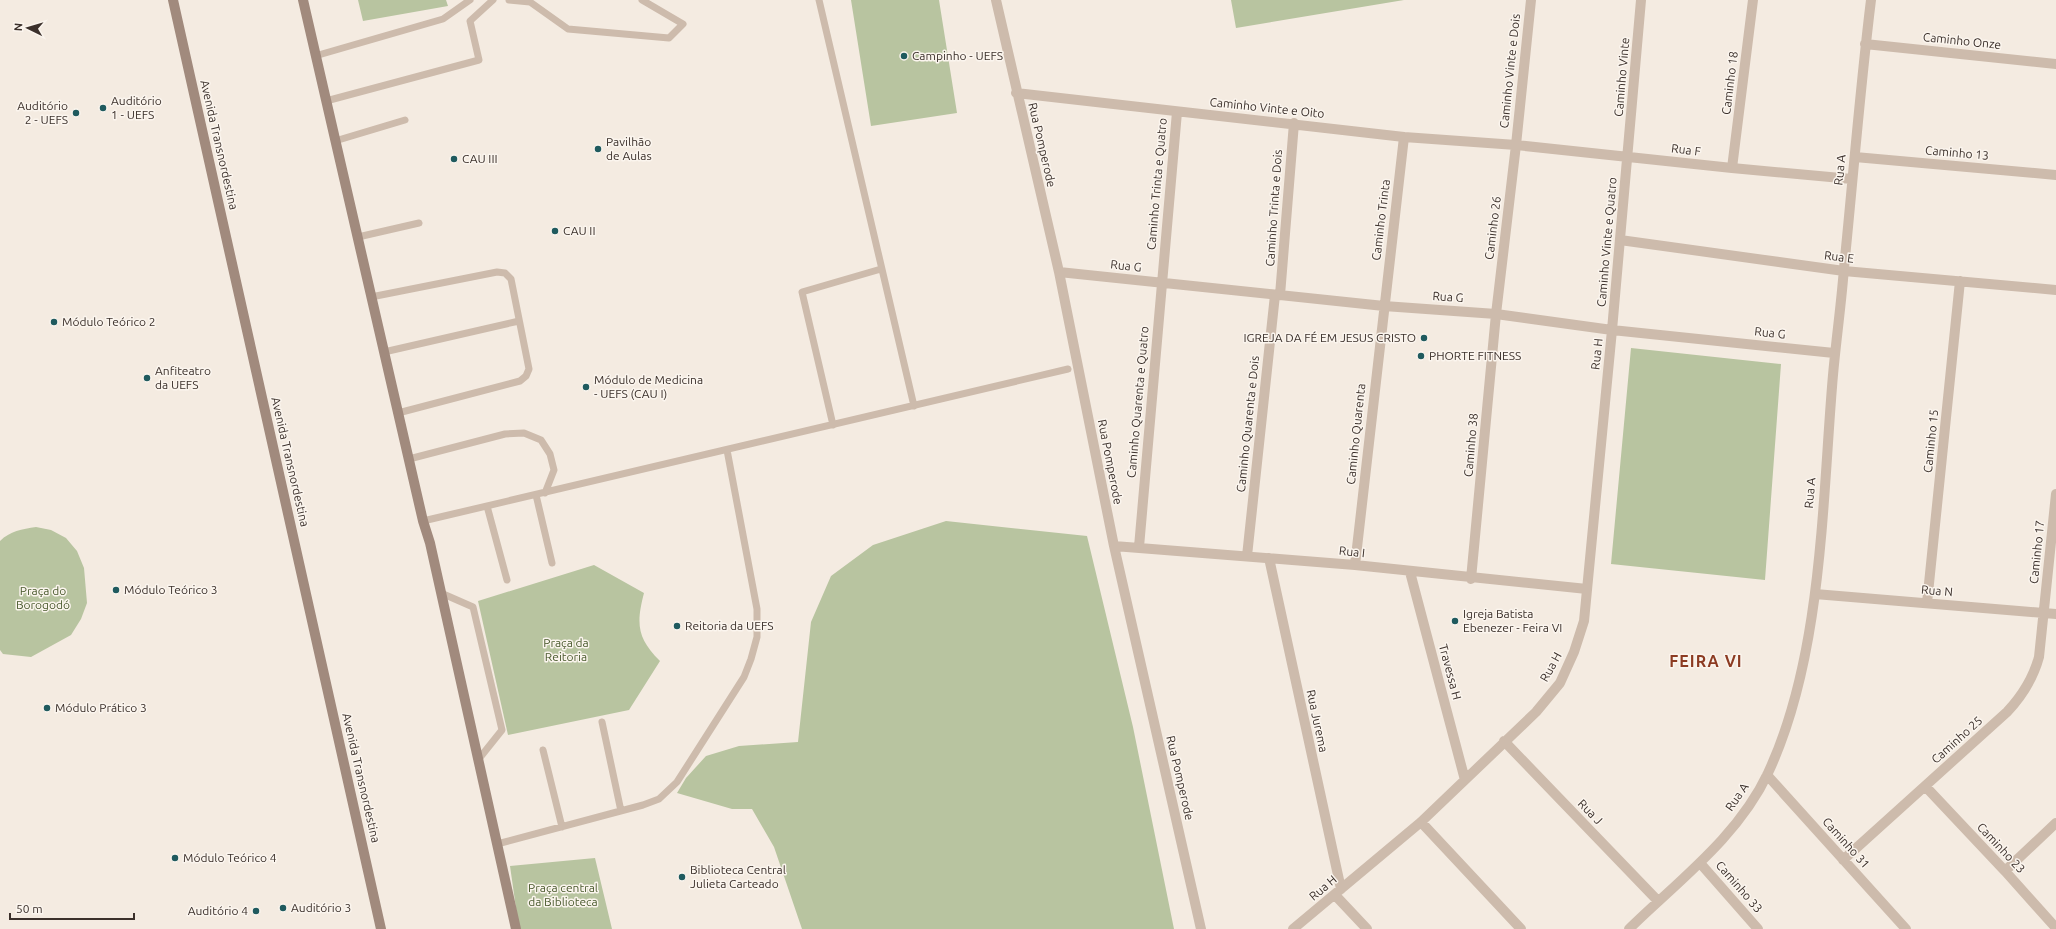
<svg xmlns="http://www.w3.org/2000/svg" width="2056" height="929" font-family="Ubuntu,sans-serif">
	<rect width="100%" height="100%" fill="#f4ebe1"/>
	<!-- green -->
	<path fill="#b8c4a0" d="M358,0H446L448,6L363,21Z
		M851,0H939L957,113L871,126Z
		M1231,0H1404L1236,28Z
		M1631,348L1781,364L1765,580L1611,564Z
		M946,521L1087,536L1133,727L1174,929H802L774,847L752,809H732L677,793L686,778L706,756L739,746L798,742L811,622L831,576L873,545Z
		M36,527L51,530L66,538L77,551L84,568L87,603L81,619L71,635L31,657L3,654L0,650V541C10,531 22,529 36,527Z
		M594,565L644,593C636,624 637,638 660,661L629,710L508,735L478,601Z
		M595,858L612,929H519L510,866Z"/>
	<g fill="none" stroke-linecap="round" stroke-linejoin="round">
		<!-- lane -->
		<path stroke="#cdbbac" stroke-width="7" d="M509,0L530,2L568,29L669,38L683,24L642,0
			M819,0L914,406
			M315,56L443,19L470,0
			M326,101L479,60L470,21L493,0
			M335,141L405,120
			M358,237L419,223
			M371,297L497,272L505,273L511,279L529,369L526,376L520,381L398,413
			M384,352L519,321
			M833,425L802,292L881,269
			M409,459L505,434L524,433L541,440L550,454L554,470L545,493
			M536,495L552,563
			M487,506L507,580
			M423,521L1068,369
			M441,593L473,607L502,730L478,760
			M602,722L621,811
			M543,750L562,827
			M497,844L643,805L659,799L677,782L744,677L751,659L757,637V609L727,450"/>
		<!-- street -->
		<path stroke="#cdbbac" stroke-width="10" d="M996,0L1059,272L1114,546L1201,929
			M1865,44L2056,64
			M1016,93L1404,137L1516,145L1732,168L1852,179
			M1855,157L2056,175
			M1732,168L1753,0
			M1620,240L1844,271L2056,290
			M1059,272L1384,306L1496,314L1612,330L1834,353
			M1280,295L1294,123
			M1114,546L1355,565L1587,589
			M1139,547L1177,112
			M1247,556L1275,295
			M1269,558L1341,889
			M1355,565L1404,137
			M1410,572L1465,780
			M1471,579L1496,314L1516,145L1531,0
			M1815,594L2056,614
			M1927,603L1960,281
			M1504,741L1658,901
			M1767,775L1906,929
			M1925,786L2005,871L2056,928
			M1421,822L1521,929
			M1843,860L2007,712C2023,695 2033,679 2039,657L2056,494
			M1700,863L1758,929
			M2005,871L2056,823
			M1335,895L1367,929
			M1293,929L1421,822L1536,712L1560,683L1574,652L1584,621L1612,330L1641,0
			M1629,929C1678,881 1738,837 1768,773C1821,660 1822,511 1832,387C1835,347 1841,308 1844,268C1853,179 1860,89 1871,0"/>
		<!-- secondary -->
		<path stroke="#a18a7d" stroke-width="10" d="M173,0L381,929
			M303,0L423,521L430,543L516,929"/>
	</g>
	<!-- markers -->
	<g fill="#1f5a5e" stroke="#fbf5ee" stroke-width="1.5">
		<circle cx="904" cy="56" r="4"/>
		<circle cx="103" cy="108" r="4"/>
		<circle cx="76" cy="113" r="4"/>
		<circle cx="598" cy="149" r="4"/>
		<circle cx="454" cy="159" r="4"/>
		<circle cx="555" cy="231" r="4"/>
		<circle cx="54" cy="322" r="4"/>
		<circle cx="1424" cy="338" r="4"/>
		<circle cx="1421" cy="356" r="4"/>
		<circle cx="147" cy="378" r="4"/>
		<circle cx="586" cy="387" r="4"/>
		<circle cx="116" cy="590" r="4"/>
		<circle cx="1455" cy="621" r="4"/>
		<circle cx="677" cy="626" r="4"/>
		<circle cx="47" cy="708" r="4"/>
		<circle cx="175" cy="858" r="4"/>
		<circle cx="682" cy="877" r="4"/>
		<circle cx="283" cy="908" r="4"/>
		<circle cx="256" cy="911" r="4"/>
	</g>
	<g text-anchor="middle" stroke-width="3" stroke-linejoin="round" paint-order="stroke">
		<!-- street labels -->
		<g font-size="12" fill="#3b302b" stroke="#fbf5ee">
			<text transform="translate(1962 41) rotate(6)" y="4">Caminho Onze</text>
			<text transform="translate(1510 71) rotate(-84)" y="4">Caminho Vinte e Dois</text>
			<text transform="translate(1622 77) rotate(-85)" y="4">Caminho Vinte</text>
			<text transform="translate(1730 83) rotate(-83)" y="4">Caminho 18</text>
			<text transform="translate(1267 108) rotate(6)" y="4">Caminho Vinte e Oito</text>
			<text transform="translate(219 145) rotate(77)" y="4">Avenida Transnordestina</text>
			<text transform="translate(1042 145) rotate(77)" y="4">Rua Pomperode</text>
			<text transform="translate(1686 150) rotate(7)" y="4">Rua F</text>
			<text transform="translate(1957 153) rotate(5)" y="4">Caminho 13</text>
			<text transform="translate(1840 170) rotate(-84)" y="4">Rua A</text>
			<text transform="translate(1157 184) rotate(-85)" y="4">Caminho Trinta e Quatro</text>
			<text transform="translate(1274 208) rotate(-86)" y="4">Caminho Trinta e Dois</text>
			<text transform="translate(1381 220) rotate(-83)" y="4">Caminho Trinta</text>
			<text transform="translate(1493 228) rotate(-83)" y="4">Caminho 26</text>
			<text transform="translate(1607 242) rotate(-85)" y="4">Caminho Vinte e Quatro</text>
			<text transform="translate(1839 257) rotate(7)" y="4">Rua E</text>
			<text transform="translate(1126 266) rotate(6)" y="4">Rua G</text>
			<text transform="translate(1448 297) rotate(4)" y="4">Rua G</text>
			<text transform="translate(1770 333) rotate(6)" y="4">Rua G</text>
			<text transform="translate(1597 354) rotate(-84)" y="4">Rua H</text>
			<text transform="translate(1138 402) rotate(-85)" y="4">Caminho Quarenta e Quatro</text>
			<text transform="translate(1248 424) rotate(-84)" y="4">Caminho Quarenta e Dois</text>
			<text transform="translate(1356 434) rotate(-84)" y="4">Caminho Quarenta</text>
			<text transform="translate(1931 441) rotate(-84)" y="4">Caminho 15</text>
			<text transform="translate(1471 445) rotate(-85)" y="4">Caminho 38</text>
			<text transform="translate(290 462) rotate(77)" y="4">Avenida Transnordestina</text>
			<text transform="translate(1110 462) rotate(79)" y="4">Rua Pomperode</text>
			<text transform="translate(1810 493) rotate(-85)" y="4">Rua A</text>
			<text transform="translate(1352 552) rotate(6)" y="4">Rua I</text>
			<text transform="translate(2037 552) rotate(-84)" y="4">Caminho 17</text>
			<text transform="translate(1937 591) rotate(5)" y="4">Rua N</text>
			<text transform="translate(1551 667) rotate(-61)" y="4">Rua H</text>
			<text transform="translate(1450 672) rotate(75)" y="4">Travessa H</text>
			<text transform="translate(1317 721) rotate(78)" y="4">Rua Jurema</text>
			<text transform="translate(1957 740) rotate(-42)" y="4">Caminho 25</text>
			<text transform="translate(361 778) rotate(77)" y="4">Avenida Transnordestina</text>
			<text transform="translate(1180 778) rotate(77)" y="4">Rua Pomperode</text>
			<text transform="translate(1737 797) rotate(-55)" y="4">Rua A</text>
			<text transform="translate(1590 812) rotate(46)" y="4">Rua J</text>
			<text transform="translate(1846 843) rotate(48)" y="4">Caminho 31</text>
			<text transform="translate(2001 848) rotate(47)" y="4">Caminho 23</text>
			<text transform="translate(1739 887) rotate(49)" y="4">Caminho 33</text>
			<text transform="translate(1323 888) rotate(-40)" y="4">Rua H</text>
		</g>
		<!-- poi labels -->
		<g font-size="12" fill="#3b302b" stroke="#fbf5ee" text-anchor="start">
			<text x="912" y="60">Campinho - UEFS</text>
			<text x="111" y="105">Auditório<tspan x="111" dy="14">1 - UEFS</tspan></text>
			<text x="68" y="110" text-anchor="end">Auditório<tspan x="68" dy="14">2 - UEFS</tspan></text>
			<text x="606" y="146">Pavilhão<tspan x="606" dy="14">de Aulas</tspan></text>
			<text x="462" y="163">CAU III</text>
			<text x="563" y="235">CAU II</text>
			<text x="62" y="326">Módulo Teórico 2</text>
			<text x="1416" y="342" text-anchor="end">IGREJA DA FÉ EM JESUS CRISTO</text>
			<text x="1429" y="360">PHORTE FITNESS</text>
			<text x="155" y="375">Anfiteatro<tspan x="155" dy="14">da UEFS</tspan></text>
			<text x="594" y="384">Módulo de Medicina<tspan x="594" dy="14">- UEFS (CAU I)</tspan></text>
			<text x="124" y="594">Módulo Teórico 3</text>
			<text x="1463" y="618">Igreja Batista<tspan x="1463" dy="14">Ebenezer - Feira VI</tspan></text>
			<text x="685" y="630">Reitoria da UEFS</text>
			<text x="55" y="712">Módulo Prático 3</text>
			<text x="183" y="862">Módulo Teórico 4</text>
			<text x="690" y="874">Biblioteca Central<tspan x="690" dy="14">Julieta Carteado</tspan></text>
			<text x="291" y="912">Auditório 3</text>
			<text x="248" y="915" text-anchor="end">Auditório 4</text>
		</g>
		<!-- park labels -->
		<g font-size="12" fill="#4a5a2e" stroke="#fbf5ee">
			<text x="43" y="595">Praça do<tspan x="43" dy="14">Borogodó</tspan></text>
			<text x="566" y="647">Praça da<tspan x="566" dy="14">Reitoria</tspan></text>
			<text x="563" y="892">Praça central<tspan x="563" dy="14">da Biblioteca</tspan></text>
		</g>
		<!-- district labels -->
		<g font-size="16" font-weight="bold" letter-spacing="1" fill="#8c3b22" stroke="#fbf5ee">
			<text x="1706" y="667">FEIRA VI</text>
		</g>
	</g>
	<!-- north arrow -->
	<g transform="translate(28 28) rotate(275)" stroke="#fbf5ee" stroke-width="3" paint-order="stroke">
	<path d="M0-3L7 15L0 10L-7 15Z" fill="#3b302b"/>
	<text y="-6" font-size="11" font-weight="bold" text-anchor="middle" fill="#3b302b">N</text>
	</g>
	<!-- scale -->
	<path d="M10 913v6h124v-6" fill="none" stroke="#3b302b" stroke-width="2"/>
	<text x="16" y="913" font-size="12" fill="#3b302b" stroke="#fbf5ee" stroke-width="3" paint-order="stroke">50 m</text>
</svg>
